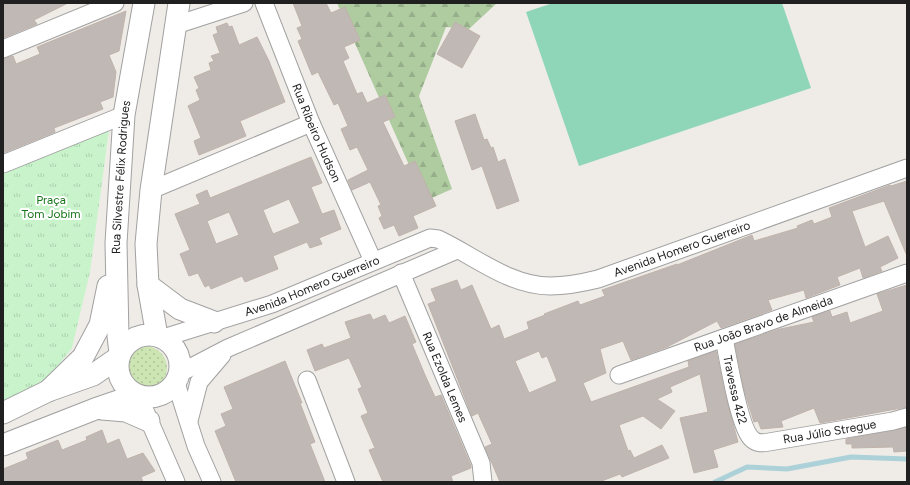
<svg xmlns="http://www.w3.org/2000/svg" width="910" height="485" font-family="Figtree,sans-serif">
	<defs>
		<pattern id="grass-dots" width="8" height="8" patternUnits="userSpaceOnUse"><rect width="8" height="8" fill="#cde4b3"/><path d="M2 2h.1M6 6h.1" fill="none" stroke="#b0c39a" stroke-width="1.8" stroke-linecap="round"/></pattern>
		<pattern id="forest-firs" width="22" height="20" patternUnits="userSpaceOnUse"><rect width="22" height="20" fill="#afcba0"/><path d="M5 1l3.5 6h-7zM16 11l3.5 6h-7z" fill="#96ae8a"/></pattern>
		<pattern id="park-tufts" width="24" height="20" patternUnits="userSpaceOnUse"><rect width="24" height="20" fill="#c9f4cb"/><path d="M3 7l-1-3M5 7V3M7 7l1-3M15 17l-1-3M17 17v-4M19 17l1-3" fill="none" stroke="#acd1ae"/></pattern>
	</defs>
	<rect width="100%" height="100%" fill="#efece7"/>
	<!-- grass -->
	<path fill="url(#grass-dots)" d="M123 368a22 22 0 1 1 44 0a22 22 0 1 1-44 0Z"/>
	<!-- forest -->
	<path fill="url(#forest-firs)" d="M337,3H497L469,29L446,27L419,96L452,189L425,201Z"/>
	<!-- park -->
	<path fill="url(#park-tufts)" d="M109,130L90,272L72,348L44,383L3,401V174Z"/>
	<!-- pitch -->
	<path fill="#8ed6b7" d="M553,3H782L811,88L579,166L526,12Z"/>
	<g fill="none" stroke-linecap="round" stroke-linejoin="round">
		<!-- stream -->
		<path stroke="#acd1d8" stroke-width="5" d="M715,482L747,467L787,469L851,457L907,459"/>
	</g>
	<!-- building -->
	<path fill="#c0b8b4" stroke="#c0b3ab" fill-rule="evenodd" d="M3,3H68L34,20L37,24L3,38Z
		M293,3H326L331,13L345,7L360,40L344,47L349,58L343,61L357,94L362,92L367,103L385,95L395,117L383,122L404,166L415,161L436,206L413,216L418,228L399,236L394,225L384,229L379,218L382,216L378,206L381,205L370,182L352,190L348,180L368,170L357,147L350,150L341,129L348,126L338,103L334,105L318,72L312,75L298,41L302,39L297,28L302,26Z
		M126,11L119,51L109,55L116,72L113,97L100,102L103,109L54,128L55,132L3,153V59L13,56L16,64L40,54L37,47Z
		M455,22L480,36L462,68L437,54Z
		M227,23L229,27L232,26L239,45L257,37L269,61L285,102L240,121L246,136L199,155L194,141L201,138L188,106L200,100L196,90L199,88L194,77L211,70L209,63L214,61L211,56L220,53L213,35L218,33L216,27Z
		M475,114L484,140L487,139L491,148L493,147L498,162L505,159L519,201L497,209L482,166L472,170L455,121Z
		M311,157L322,183L311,187L322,214L334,210L341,229L319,238L322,244L310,248L307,242L273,256L278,269L245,282L242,276L211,289L209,285L205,287L198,273L189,276L180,254L190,250L175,214L200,204L196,195L207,190L210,198ZM289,199L300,223L273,234L263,210ZM229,212L239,235L216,244L207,221Z
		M907,181V256L884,201L852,211L865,247L888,236L898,258L880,267L882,271L863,278L860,268L837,277L840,285L806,298L804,290L768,300L772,310L721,328L717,321L667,347L631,360L623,341L600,349L606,373L583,383L591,402L689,367L688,361L716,351L725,394L738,442L713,450L718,467L694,473L680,418L708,412L700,374L670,387L672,392L657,399L675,411L661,429L643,416L619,425L628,451L630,450L634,458L662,445L669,458L622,477L620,474L599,482H500L485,447L492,444L478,413L472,416L428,304L436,301L431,289L457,280L461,290L472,285L491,329L499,325L504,339L529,329L527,322L545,315L544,314L578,301L580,305L605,296L602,290L677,264V265L752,235L754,241L798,228L797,226L812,220L814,224L832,217L829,208L890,185L891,186ZM539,351L542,358L547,356L557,381L529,393L515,361Z
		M907,285V407L820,423L814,408L781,421L783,427L761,429L758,421L754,422L744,390L735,344L780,329L814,322L812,317L830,311L832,317L847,312L850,323L883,311L877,294Z
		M370,314L373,320L385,315L389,323L405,316L416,342L412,344L425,375L435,397L441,395L471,466V468L451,476L453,482H383L369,450L375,448L361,416L368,413L358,389L362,387L349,358L315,371L307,350L322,344L324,348L351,338L345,322Z
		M285,361L302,403H300L315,442L310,444L325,482H236L215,431L226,426L221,414L233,409L224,387Z
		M907,427V451L894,452L893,447L852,448V444H846V439Z
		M102,430L107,444L119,439L127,459L143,453L155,471L141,477L143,482H3V469L28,459L26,453L58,440L62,450L87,440L86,437Z"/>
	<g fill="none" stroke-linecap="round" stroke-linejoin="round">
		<!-- minor casing -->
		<g stroke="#a1a1a1" stroke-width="19">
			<g id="minor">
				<path id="s1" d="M264,3L311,123L373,261"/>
				<path d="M176,25L244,3"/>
				<path d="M3,49L115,3"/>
				<path d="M3,164L124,115"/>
				<path d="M151,190L311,123"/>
				<path id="s2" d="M401,273L481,463L483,482"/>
				<path id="s3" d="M163,338L272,304L430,238L438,239C473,255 509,286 550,286C567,286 582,283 598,279L907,168"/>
				<path id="s4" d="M724,338C728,358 739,428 752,439C757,444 763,443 769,442L893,421L907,417"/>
				<path d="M180,373L228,348L457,250"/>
				<path id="s5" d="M619,375L907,273"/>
				<path d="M307,380L346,482"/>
				<path d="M176,383L196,446L212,482"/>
				<path d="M139,397L176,482"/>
				<path d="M189,421L199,382L222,355"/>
			</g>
		</g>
		<!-- tertiary casing -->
		<g stroke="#a1a1a1" stroke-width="23">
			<g id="tertiary">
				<path d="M148,285L180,309L214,322"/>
				<circle cx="149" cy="366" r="31"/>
				<path d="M157,336L148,285L146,244L151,190L179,3"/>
				<path id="s6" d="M120,353L118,336L116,243L124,115L144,3"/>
				<path d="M48,391L83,357L100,325L108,286"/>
				<path d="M102,409L126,411L149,421"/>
				<path d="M3,413L48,391L93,375L119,357"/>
				<path d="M3,445L95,409L136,395"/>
			</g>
		</g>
		<!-- minor -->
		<use href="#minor" stroke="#fff" stroke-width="17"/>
		<!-- tertiary -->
		<use href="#tertiary" stroke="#fff" stroke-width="21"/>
	</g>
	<g text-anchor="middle" stroke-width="4" stroke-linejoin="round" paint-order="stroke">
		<!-- street labels -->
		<g font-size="12" fill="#202020" stroke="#fff">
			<text dy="4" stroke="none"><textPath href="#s1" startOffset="140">Rua Ribeiro Hudson</textPath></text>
			<text dy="4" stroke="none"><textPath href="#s6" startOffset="176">Rua Silvestre Félix Rodrigues</textPath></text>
			<text dy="4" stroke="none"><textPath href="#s3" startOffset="554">Avenida Homero Guerreiro</textPath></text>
			<text dy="4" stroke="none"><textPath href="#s3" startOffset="158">Avenida Homero Guerreiro</textPath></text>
			<text dy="4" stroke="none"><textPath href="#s5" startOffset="153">Rua João Bravo de Almeida</textPath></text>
			<text dy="4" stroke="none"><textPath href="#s2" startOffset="113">Rua Ezolda Lemes</textPath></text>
			<text dy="4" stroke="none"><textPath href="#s4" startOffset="53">Travessa 422</textPath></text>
			<text dy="4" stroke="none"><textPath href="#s4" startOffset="185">Rua Júlio Stregue</textPath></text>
		</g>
		<!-- park labels -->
		<g font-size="12" fill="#17751a" stroke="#fff">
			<text x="51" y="204">Praça<tspan x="51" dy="14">Tom Jobim</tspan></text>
		</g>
	</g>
	<!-- border -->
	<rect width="910" height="485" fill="none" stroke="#202020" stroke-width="8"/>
</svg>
